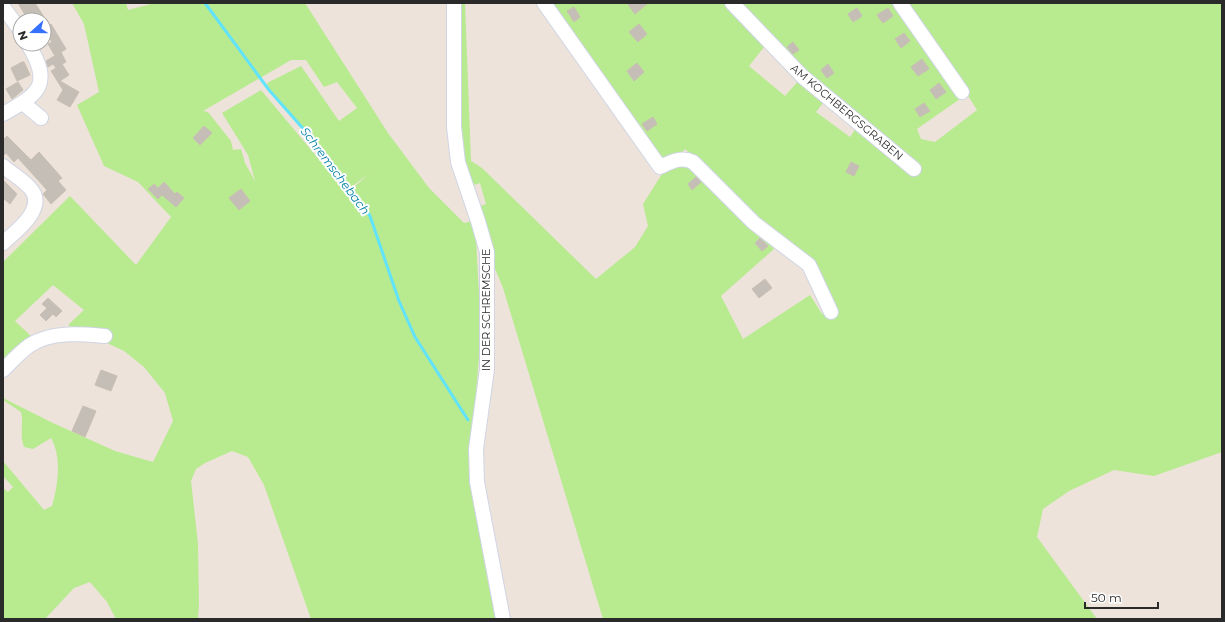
<svg xmlns="http://www.w3.org/2000/svg" width="1225" height="622" font-family="Montserrat,sans-serif">
	<rect width="100%" height="100%" fill="#ede3da"/>
	<!-- green -->
	<path fill="#b8ea90" fill-rule="evenodd" d="M72,3H126L128,10L155,3H305L388,133L429,188L464,223L472,221L476,239L481,330L474,421L497,619H311L264,485L248,457L232,451L205,463L196,469L191,481L198,544L199,604L198,619H116L107,602L90,582L74,588L45,619H3V488L8,492L13,487L3,476V461L44,510L52,506C58,485 62,457 51,438L33,449L24,447C19,434 24,425 21,412L3,400V398L53,423L115,451L153,462L173,421L165,393L144,367L124,351L68,325L84,310L53,285L15,321L33,338L3,368V262L70,196L136,265L171,217L138,182L104,166L77,105L99,92L84,24ZM291,60H306L324,87L337,82L357,108L339,121L301,66L267,83L269,90L322,150L350,188L370,173L347,193L261,90L222,113L248,155L255,181L245,163L241,149L233,150L231,141L208,112L203,111Z
		M458,3H465L471,161L482,168L596,279L635,247L648,226L643,204L662,174L536,3H1222V452L1154,476L1114,470L1069,491L1043,509L1037,537L1097,619H603L503,288L491,259L478,207L486,204L480,183L471,186L459,140ZM772,37L829,91L862,119L850,137L816,112L823,103L799,80L785,96L749,66ZM967,94L977,110L935,142L921,139L917,129ZM685,149L823,283L834,307L822,314L810,295L743,339L721,296L774,249L691,166L683,151Z"/>
	<g fill="none" stroke-linecap="round" stroke-linejoin="round">
		<!-- stream -->
		<path stroke="#61e3fb" stroke-width="3" d="M205,3L269,90L322,150L370,216L399,301L415,337L468,420"/>
	</g>
	<!-- building -->
	<path fill="#c5beb6" stroke="#c9bfb3" d="M18,3H35L46,20H28Z
		M627,3H648L635,14Z
		M574,7L580,17L574,22L567,11Z
		M857,8L862,16L853,22L848,14Z
		M888,8L893,16L883,23L877,15Z
		M51,24L66,49L55,56L48,44L52,42L44,28Z
		M639,24L647,34L638,42L629,32Z
		M904,33L910,41L901,48L895,39Z
		M793,42L799,50L793,54L787,47Z
		M61,52L66,62L62,64L69,75L60,81L79,92L70,107L57,100L63,90L51,71L56,68L53,64L48,67L46,61Z
		M922,59L929,69L918,76L911,67Z
		M22,62H24L30,75L17,81L11,68Z
		M637,63L644,72L634,81L627,71Z
		M828,64L834,73L827,78L821,70Z
		M18,82L23,90L12,99L6,89Z
		M939,83L946,92L936,99L930,90Z
		M924,103L930,111L920,117L915,109Z
		M653,117L657,124L647,131L642,124Z
		M204,126L212,133L200,145L193,138Z
		M7,136L31,160L39,152L62,178L58,181L66,190L51,204L43,194L47,190L18,158L14,162L6,153L3,156V140Z
		M851,162L859,166L854,176L846,172Z
		M696,177L701,182L692,190L688,184Z
		M3,180L17,194L10,204L4,199L3,201Z
		M164,182L175,194L177,192L184,198L176,207L162,195L158,199L148,189L154,184L158,188Z
		M241,189L250,201L239,210L229,198Z
		M760,238L768,246L762,251L755,243Z
		M765,279L772,288L759,298L752,289Z
		M48,298L62,311L56,317L53,314L46,321L40,315L47,308L42,304Z
		M101,370L117,376L111,391L95,385Z
		M83,406L96,411L85,437L72,431Z"/>
	<g fill="none" stroke-linecap="round" stroke-linejoin="round">
		<!-- minor casing -->
		<g stroke="#cfd5e4" stroke-width="16">
			<path id="minor" d="M454,3V127L458,162L478,221L487,252V369L476,449L477,482L503,619
				M544,3L660,167C671,162 681,156 693,162L754,223L809,265L831,312
				M732,3L803,77L914,169
				M900,3L962,92
				M3,7L20,30
				M23,103L41,118
				M3,114C39,94 53,85 28,44
				M3,166C11,173 23,180 30,188C48,208 16,231 3,243
				M3,370C11,362 20,352 30,345C52,331 80,334 105,336"/>
		</g>
		<!-- minor -->
		<use href="#minor" stroke="#fff" stroke-width="14"/>
	</g>
	<g text-anchor="middle" stroke-width="4" stroke-linejoin="round" paint-order="stroke">
		<!-- street labels -->
		<g font-size="11" fill="#2a2a2a" stroke="#fff">
			<text transform="translate(847 112) rotate(40)" y="4">AM KOCHBERGSGRABEN</text>
			<text transform="translate(486 310) rotate(-90)" y="4">IN DER SCHREMSCHE</text>
		</g>
		<!-- water labels -->
		<g font-size="12" font-style="italic" fill="#007fa7" stroke="#fff">
			<text transform="translate(335 171) rotate(53)" y="4">Schremschebach</text>
		</g>
	</g>
	<!-- border -->
	<rect width="1225" height="622" fill="none" stroke="#2a2a2a" stroke-width="8"/>
	<!-- north arrow -->
	<g transform="translate(32 32) rotate(249)"><circle r="19" fill="#ffffff" stroke="#aaaaaa"/>
	<path d="M0-3L7 15L0 10L-7 15Z" fill="#3570ff"/>
	<text y="-6" font-size="11" font-weight="bold" text-anchor="middle" fill="#2a2a2a">N</text>
	</g>
	<!-- scale -->
	<path d="M1085 602v6h73v-6" fill="none" stroke="#2a2a2a" stroke-width="2"/>
	<text x="1091" y="602" font-size="12" fill="#2a2a2a" stroke="#ffffff" stroke-width="3" paint-order="stroke">50 m</text>
</svg>
